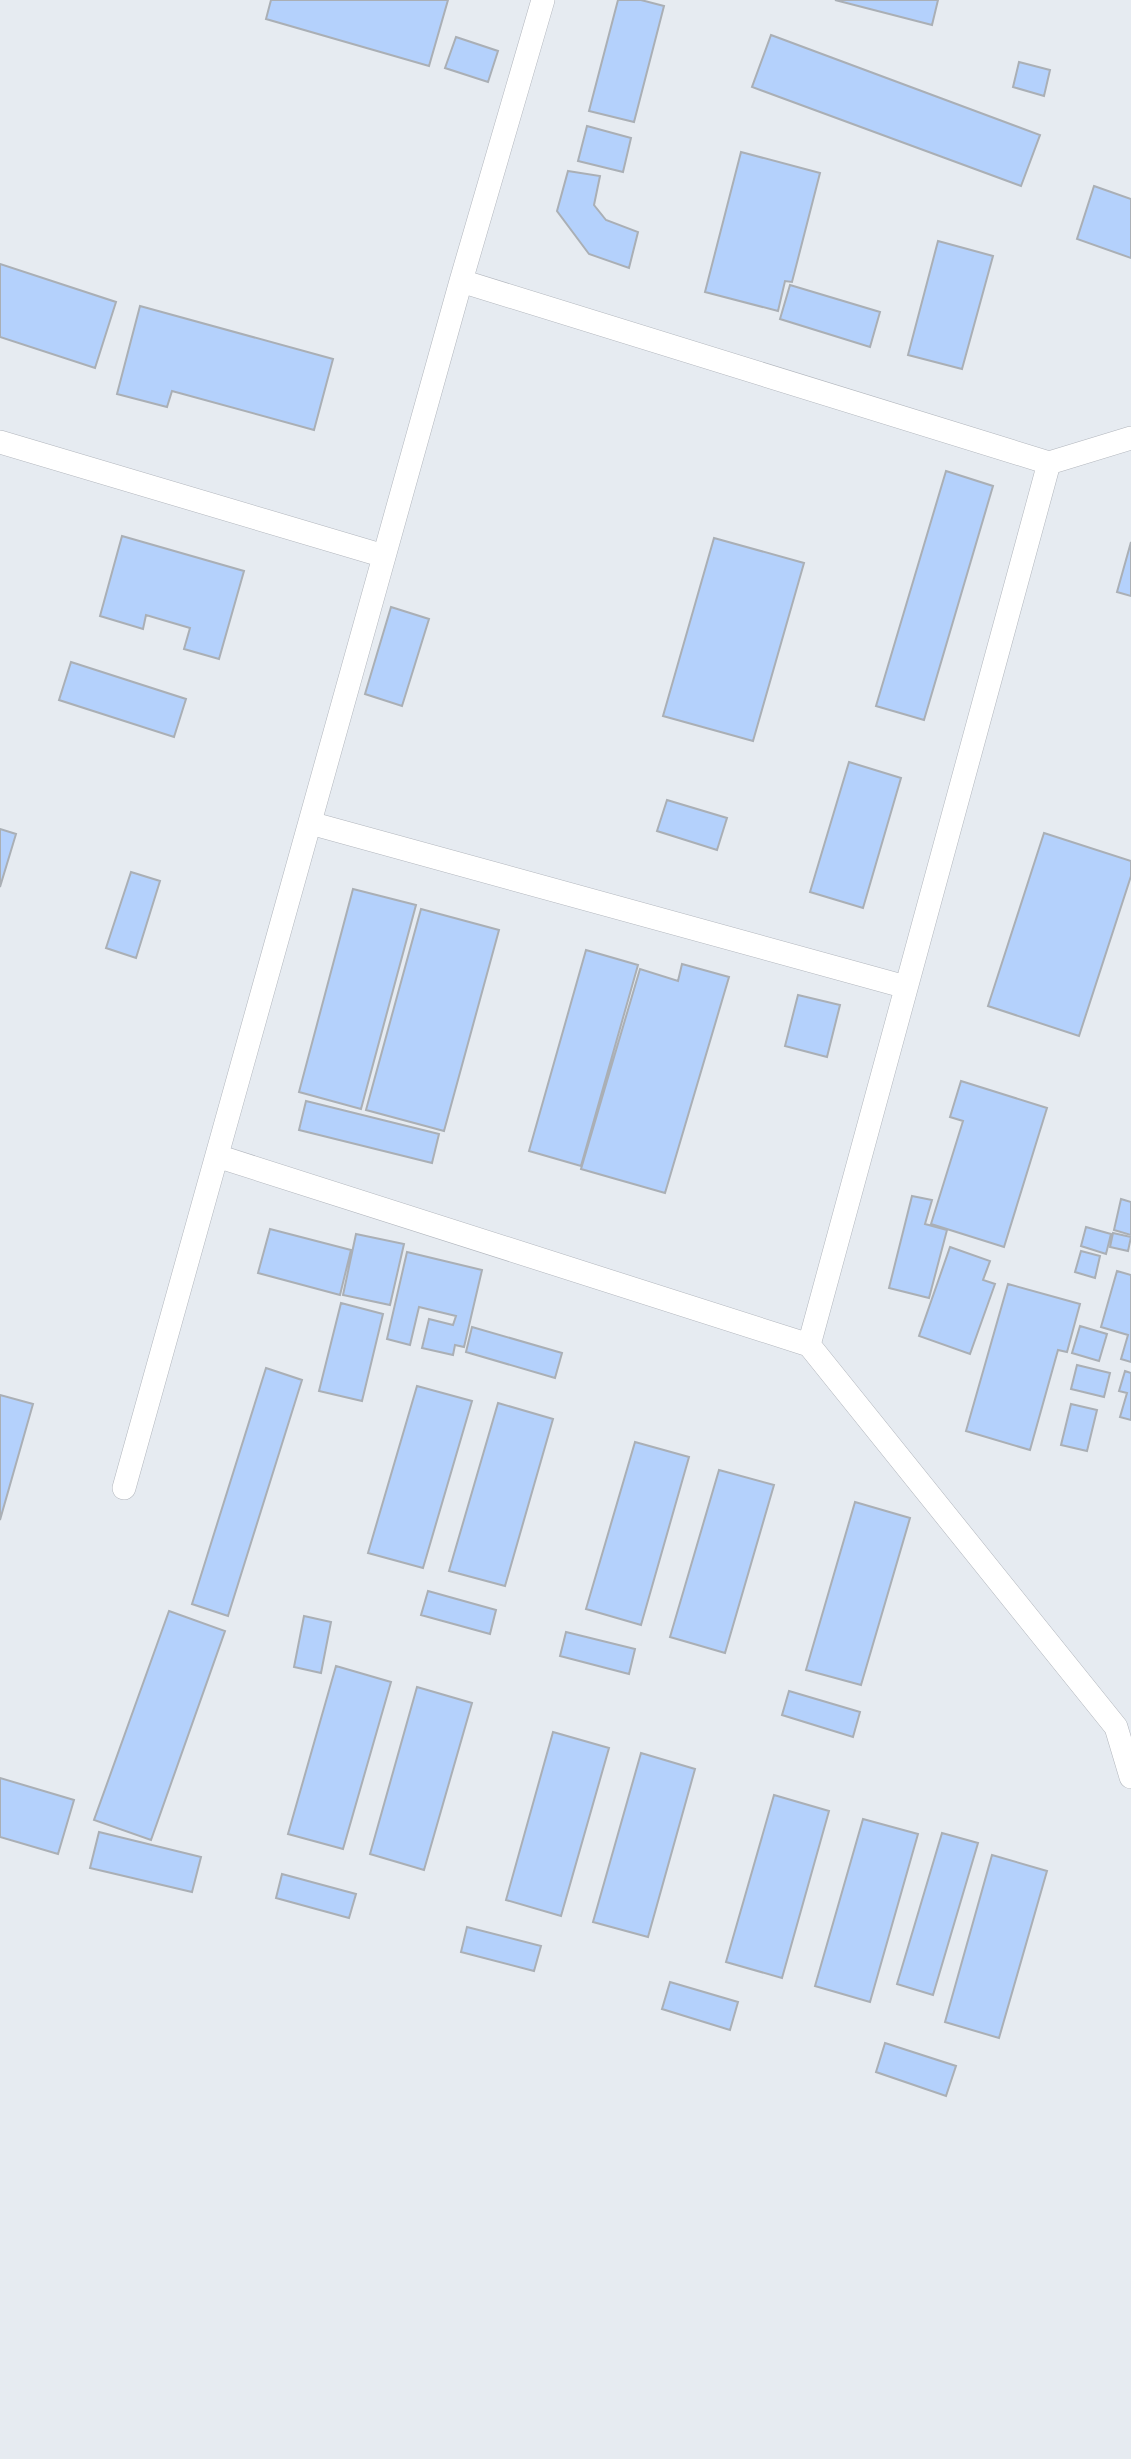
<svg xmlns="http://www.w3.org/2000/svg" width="1131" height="2459" font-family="Georgia,serif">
	<rect width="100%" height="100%" fill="#e6ebf1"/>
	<!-- building -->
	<path fill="#b4d1fc" stroke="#aaafb5" stroke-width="2" d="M271,0H448L429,66L266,19Z
		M618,0H641L664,6L634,122L589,111Z
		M835,0H938L932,25Z
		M771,35L1040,135L1021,186L752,87Z
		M456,37L498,51L488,82L445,68Z
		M1019,62L1050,70L1044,96L1013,87Z
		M587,126L631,138L623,172L578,161Z
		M741,152L820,173L792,282L785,281L778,311L705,292Z
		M568,171L600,176L594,205L606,220L638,232L629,268L589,254L557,211Z
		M1094,186L1131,199V258L1077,239Z
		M938,241L993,256L962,369L908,355Z
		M0,264L116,302L95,368L0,337Z
		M790,285L880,312L870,347L780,319Z
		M140,306L333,359L314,430L172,391L167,407L117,394Z
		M946,471L993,486L924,720L876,706Z
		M122,536L244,571L219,659L184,649L190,628L146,615L143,629L100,616Z
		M714,538L804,563L753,741L663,716Z
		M1131,542V596L1117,592Z
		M391,607L429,619L402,706L365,694Z
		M71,662L186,699L174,737L59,700Z
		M849,762L901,778L863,908L810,892Z
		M667,800L727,818L717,850L657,831Z
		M0,829L16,834L0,887Z
		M1044,833L1131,861V876L1079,1036L988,1006Z
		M131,872L160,881L136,958L106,948Z
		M353,889L416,905L361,1109L299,1092Z
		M421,909L499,930L444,1131L366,1110Z
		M586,950L638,965L581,1166L529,1151Z
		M682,964L729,977L665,1193L581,1169L640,969L678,981Z
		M798,995L840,1005L827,1057L785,1046Z
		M961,1081L1047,1108L1004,1247L931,1224L963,1121L950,1117Z
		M306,1101L439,1134L432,1163L299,1130Z
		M912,1196L932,1200L925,1224L947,1230L929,1298L889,1288Z
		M1121,1199L1131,1202V1235L1114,1230Z
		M1086,1227L1111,1234L1106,1254L1081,1246Z
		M270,1229L351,1250L340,1295L258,1273Z
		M1113,1233L1131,1237L1128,1251L1110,1247Z
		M356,1234L404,1244L390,1305L343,1295Z
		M950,1247L990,1261L983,1280L995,1284L970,1354L919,1336Z
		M1081,1251L1100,1256L1095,1278L1075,1272Z
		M407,1252L482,1270L464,1347L455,1345L453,1355L422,1348L429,1319L453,1325L456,1316L419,1307L410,1345L387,1339Z
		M1117,1271L1131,1275V1362L1121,1359L1128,1335L1101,1327Z
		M1008,1284L1080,1304L1067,1352L1058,1350L1030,1450L966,1431Z
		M341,1303L383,1314L362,1401L319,1391Z
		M1080,1326L1107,1334L1099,1361L1072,1353Z
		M472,1327L562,1353L555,1378L466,1352Z
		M1077,1365L1110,1373L1104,1397L1071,1389Z
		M266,1368L302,1380L228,1616L192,1604Z
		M1125,1371L1131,1373V1420L1120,1417L1127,1393L1119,1391Z
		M417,1386L472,1401L423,1568L368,1553Z
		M0,1395L33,1404L0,1520Z
		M498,1403L553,1419L505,1586L449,1571Z
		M1071,1404L1097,1410L1087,1451L1061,1445Z
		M635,1442L689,1457L641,1625L586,1609Z
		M719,1470L774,1485L725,1653L670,1637Z
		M855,1502L910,1518L861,1685L806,1670Z
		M428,1591L496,1610L490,1634L421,1615Z
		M169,1611L225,1631L151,1840L94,1820Z
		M304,1616L331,1622L321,1673L294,1667Z
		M566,1632L635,1649L629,1674L560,1656Z
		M336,1666L391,1682L343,1849L288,1834Z
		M417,1687L472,1703L424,1870L370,1854Z
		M789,1691L860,1712L853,1737L782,1715Z
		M553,1732L609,1748L561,1916L506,1900Z
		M641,1753L695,1769L648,1937L593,1922Z
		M0,1778L74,1800L58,1854L0,1837Z
		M774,1795L829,1811L782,1978L726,1962Z
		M863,1819L918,1834L870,2002L815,1986Z
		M99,1832L201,1857L192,1892L90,1868Z
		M942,1833L978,1843L933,1995L897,1984Z
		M992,1855L1047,1871L999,2038L945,2022Z
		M282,1874L356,1894L349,1918L276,1898Z
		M467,1927L541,1946L534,1971L461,1952Z
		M670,1982L738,2002L730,2030L662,2009Z
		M885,2043L956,2066L946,2096L876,2072Z"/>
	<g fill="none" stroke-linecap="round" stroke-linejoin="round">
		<!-- lane casing -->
		<g stroke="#b2b6bd" stroke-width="24">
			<path id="lane" d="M461,281L1049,463L1131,438
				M0,442L384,556
				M310,823L906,987
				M217,1156L809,1345L1116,1727L1131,1777
				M809,1345L1049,463
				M124,1488L461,281L543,0"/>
		</g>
		<!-- lane -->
		<use href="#lane" stroke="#fff" stroke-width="23"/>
	</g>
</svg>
